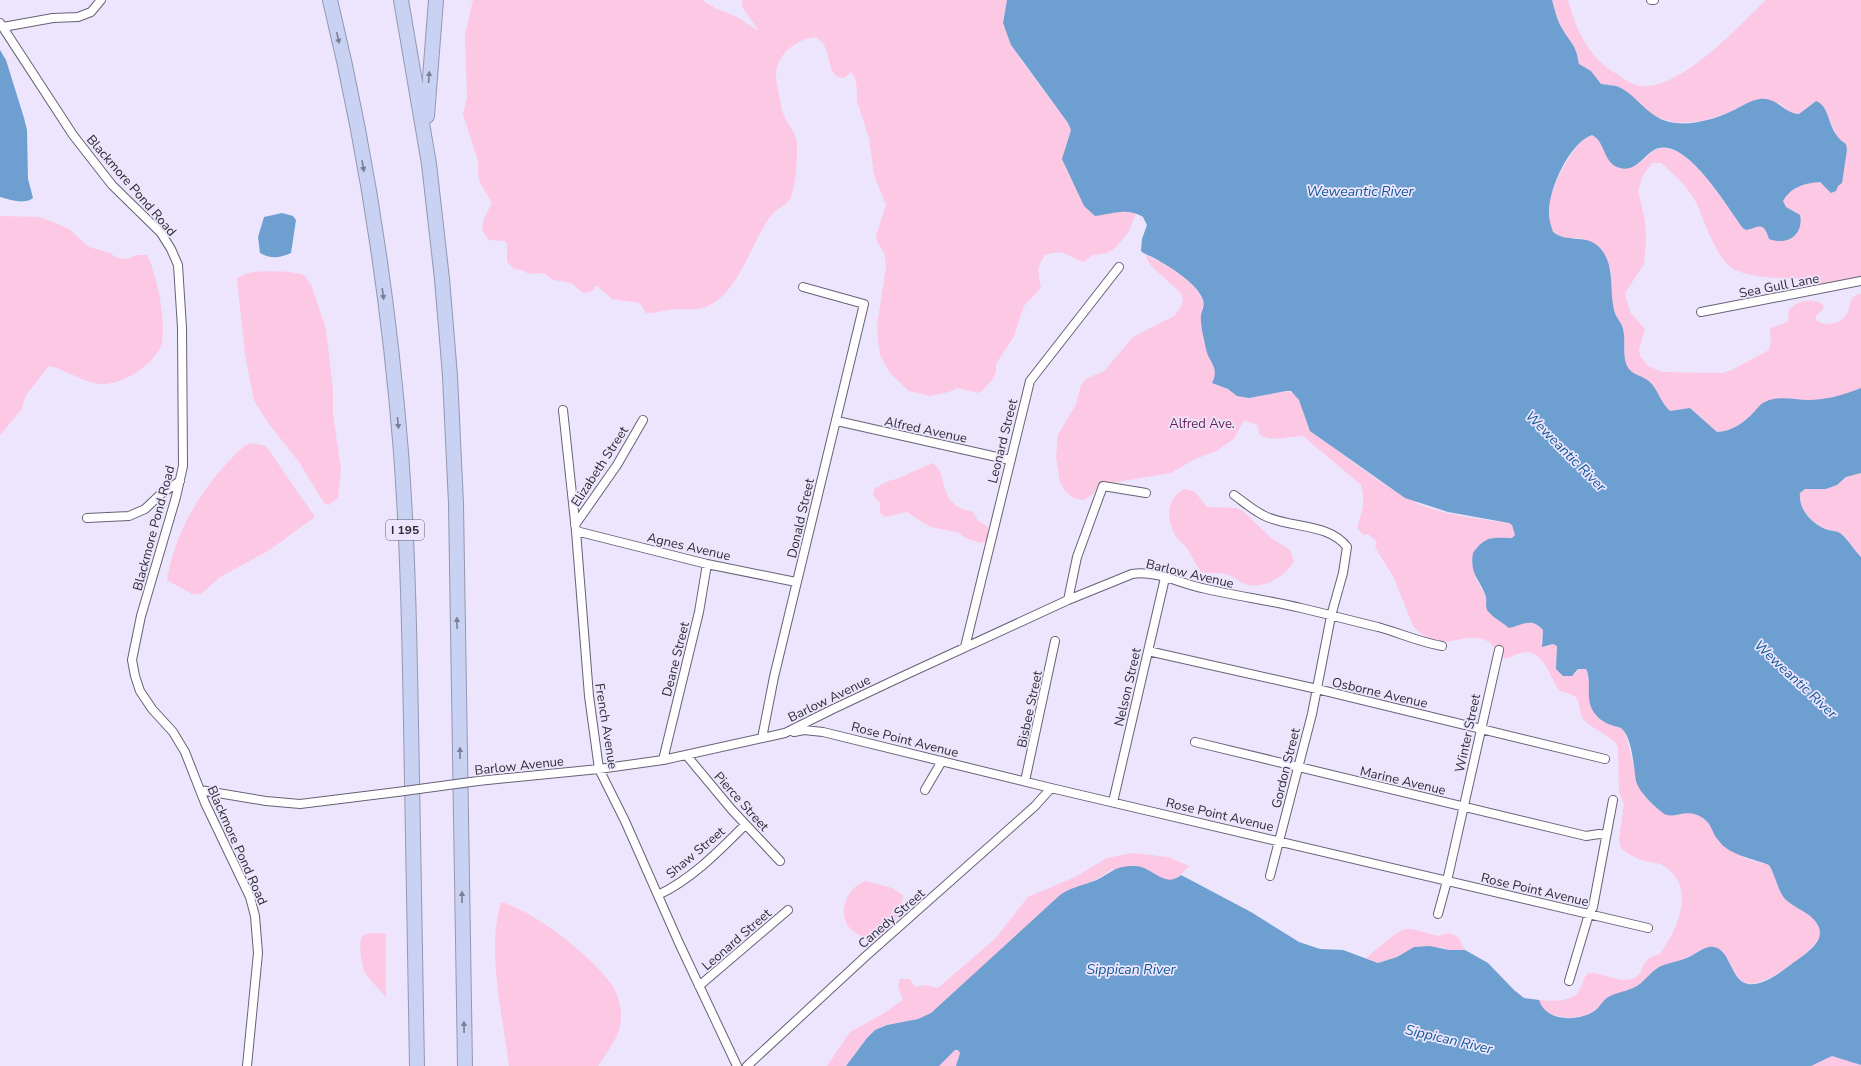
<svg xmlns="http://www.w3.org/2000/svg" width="1861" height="1066" font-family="'Nunito Sans',sans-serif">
	<rect width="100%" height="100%" fill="#ece5fd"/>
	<!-- green -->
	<path fill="#fcc8e3" d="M473,0H702L715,8L735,16L759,31L742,7V0H1007L1003,24L1021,60L1068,123L1071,130L1065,149L1066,168L1084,206L1095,216L1123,210L1130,211L1136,214L1128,233L1115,248L1107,253L1093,255L1083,262C1067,256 1064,248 1045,255C1036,267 1038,274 1041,288L1024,306L1014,336L996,364V372L992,380L982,391L978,393L957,388L949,392L930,396L909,391L890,373L880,355L878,342L877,326L886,267L884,252L878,244L876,236L886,205L874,175L869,138L857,101V89L855,77L851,72L844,78C822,77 836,45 814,37C796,40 777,54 776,74C776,81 781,106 783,113C788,128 798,130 797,149C797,164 796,183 791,197C787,206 776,208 770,217C751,243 739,292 708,306C697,311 687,309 676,309C665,309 656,314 646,313L640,303L612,299L596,285L593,291L583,293L571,283L553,280L544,273L529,274L522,270L514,269L507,262V244L505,241L489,240L482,230L483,221L492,203L481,184L478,176V161L463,114L467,97L465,35Z
		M1552,0H1568C1575,28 1590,60 1617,74C1623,78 1633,86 1641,86C1681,90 1739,26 1766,0H1861V280L1817,291L1803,278C1785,279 1750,278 1733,269C1716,258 1704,220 1696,202C1688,187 1674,174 1661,163H1652L1643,175L1638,191L1645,220L1646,240L1644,264L1625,293L1630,312L1645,329L1639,350L1640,356L1648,366L1662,372L1722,373L1732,370L1769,350L1771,341L1770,328L1788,322L1789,310C1798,300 1812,297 1824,305L1823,309L1816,316V320C1827,328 1844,324 1849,309C1850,305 1850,301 1853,297L1861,293V405H1761C1750,417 1735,431 1717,432L1690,408L1670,411C1661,403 1659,392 1651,383C1644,375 1632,376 1627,366C1622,355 1626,341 1623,329C1622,323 1617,319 1615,313C1610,299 1610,285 1611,270L1581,238C1573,238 1561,239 1554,233C1534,215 1569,143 1592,135C1607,143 1602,158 1619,168C1624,168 1630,168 1634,166C1645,162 1649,149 1662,148C1693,147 1726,207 1743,228L1759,221L1800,215L1786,207L1783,201C1791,187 1805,183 1820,182L1831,193L1836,191L1846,144L1838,139L1825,109L1816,101L1799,114L1792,113L1779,103L1744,105L1731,112L1702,121L1676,123L1651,115L1640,103L1618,87L1601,84L1591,71L1579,64C1577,47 1571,43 1563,30C1557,21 1555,10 1552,0Z
		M0,216L39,217L50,221L69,229L89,247L110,253L117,258L128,259L137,255H147C157,274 166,320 162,342C159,356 144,368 132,375C123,380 111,385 100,384C82,382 67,370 49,366L26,395L21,410L0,435Z
		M1145,255C1161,260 1200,284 1203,302C1204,307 1202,309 1201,314C1200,325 1204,337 1206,348C1209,361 1219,368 1213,382L1249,398L1286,391C1307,394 1302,425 1317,435C1349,459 1381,485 1417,503C1441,515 1483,519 1509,523L1512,525L1515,536L1512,538H1492L1472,561L1476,579L1486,597V606L1500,621L1509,628C1522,624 1532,618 1543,630L1541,642L1548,646L1553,644L1557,646L1556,669L1576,674L1578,669H1586L1589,679V699L1614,726L1622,728L1626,735L1635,772L1675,816L1688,812L1702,817L1711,824L1718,841L1744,858L1769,865C1777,877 1777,893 1789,902C1798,910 1819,917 1821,930C1823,947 1762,990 1746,983C1736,980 1732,967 1728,959L1701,950L1684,959L1657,968L1641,983L1631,990L1609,996L1594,1012L1582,1016L1570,1018L1547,1014L1541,1007L1539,1000C1552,1001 1573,1003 1580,989C1583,983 1583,978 1588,973C1603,972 1617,983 1632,979C1648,973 1636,960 1660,954C1679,927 1698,883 1660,864C1655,862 1650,863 1645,861C1636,859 1628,854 1621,848L1619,839L1624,804L1619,792L1618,747C1611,734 1594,731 1584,720C1578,713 1582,700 1573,695C1569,693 1564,692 1560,691C1550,679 1545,652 1526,652C1520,652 1511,657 1505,659C1496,655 1495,643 1485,640C1458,630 1443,658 1413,626L1394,578L1375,547L1377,542L1368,534L1363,535L1357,528C1362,511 1366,503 1361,485L1303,436C1288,436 1272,443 1259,434L1258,425L1244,420L1234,439L1216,451L1193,460L1171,473L1111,483L1101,481L1093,494L1084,500L1073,498L1065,491L1060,482L1056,457L1058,435L1076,404L1081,385L1087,378L1098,374L1105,370L1133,337L1174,316L1179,310L1183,301L1181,293L1151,266Z
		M290,272L304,275L311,284L326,329L333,390V415L341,469L338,498L329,505L324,503L299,462L269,424L254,401L245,355L237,279C249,268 275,272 290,272Z
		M250,443L266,446L315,517L268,551L220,577L201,594H192L167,580C174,536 198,493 229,461C236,454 242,447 250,443Z
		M932,463C950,471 934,505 973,512L978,521L987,526L989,536L985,542L980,543L966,538L957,532L930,527L907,512L885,517L880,513V503L873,495L874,489L888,481L897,479Z
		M1861,473V557C1854,550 1848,539 1840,533C1837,531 1832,531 1828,530C1813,524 1798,510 1800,493L1805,489H1826L1837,485L1846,477Z
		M1185,489L1195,492L1207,507L1237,508L1243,511L1270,537L1290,550L1294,561C1286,576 1266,588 1249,585C1242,584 1236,578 1229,575C1220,572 1210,574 1201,572C1196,564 1192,557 1188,550C1185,545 1180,542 1177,538C1166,522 1165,498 1185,489Z
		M1133,853L1168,857L1189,866L1176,879L1170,881L1165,880L1151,872L1112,869L1101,877L1060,896L931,1013L918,1019L887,1025L875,1030L867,1038L846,1066H827L850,1032L881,1015L903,1000L898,987L900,979H910L915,987L925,985L938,988L995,939L1028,897L1075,877L1107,858Z
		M866,881L892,888L903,895C903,915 891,927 879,942C870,941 851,933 847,924C838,908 850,885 866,881Z
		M501,902C533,910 594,958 612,985C617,993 621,1005 621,1014C622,1034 608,1051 598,1066H509C503,1016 486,951 501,902Z
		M1405,929H1412L1438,936L1450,933L1458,937L1465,950H1449L1441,947L1407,951L1397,957L1378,963L1366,958L1394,935Z
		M377,933L386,934V998C380,988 369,981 364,971C362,965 358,942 362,937C366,933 371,933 377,933Z
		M955,1050H959L960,1053L956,1066H939Z
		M1832,1056L1859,1064L1861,1066H1811Z"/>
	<!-- water -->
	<path fill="#6e9fd1" d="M1007,0H1552C1555,10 1557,21 1563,30C1572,45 1576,45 1579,64L1591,71L1601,84C1606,85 1614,85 1619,87C1641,98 1647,119 1675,123C1693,125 1716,119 1732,111C1741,107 1750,100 1760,99C1777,97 1784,113 1799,114L1816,101C1832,107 1826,132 1846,144L1847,150L1842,183L1838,186L1836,191L1831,193L1820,182C1805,183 1791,187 1783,201L1786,207L1800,215C1804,235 1787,246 1769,239C1763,220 1759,228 1746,230L1743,228C1728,209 1685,133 1654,150C1642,157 1636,172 1620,168C1603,164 1606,142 1592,135C1569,143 1548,190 1549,214C1549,220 1551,226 1553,232C1566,243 1585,234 1598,246C1617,264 1608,291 1615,313C1617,319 1622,323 1623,329C1626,341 1622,355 1627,366C1632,376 1644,375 1651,383C1659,392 1661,403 1670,411L1690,408L1717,432C1731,432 1745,422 1754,412C1757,409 1761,403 1765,402C1778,395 1794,400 1808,400C1826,400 1844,395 1861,388V473L1846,477L1837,485L1826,489H1805L1800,493C1798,510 1813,525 1828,530C1832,531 1837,531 1840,533C1848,539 1854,550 1861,557V1065L1832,1056L1811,1066H956L960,1053L958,1050H955L939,1066H846L867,1038L875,1030L887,1025L918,1019L931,1013L1060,895C1070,888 1080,886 1091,882C1110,876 1111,865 1136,866C1153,867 1164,889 1181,875L1251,912L1299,942L1320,949L1343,950L1378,963L1397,957L1414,947L1430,946L1449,950H1465L1488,963L1514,990L1524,998L1539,1000C1545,1021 1576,1022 1593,1012C1599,1009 1603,999 1610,996C1621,991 1631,991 1641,983C1647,978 1652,971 1659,967C1667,963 1676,962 1684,959C1693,956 1700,949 1709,947C1731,944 1729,981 1748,984C1763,986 1778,974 1789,966C1807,952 1836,937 1809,915C1802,910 1793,906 1786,900C1777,890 1776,876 1769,865C1752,858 1730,856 1718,840C1711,832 1713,825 1703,818C1685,806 1674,821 1663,813C1654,806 1639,792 1636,781C1634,769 1632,737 1622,729C1621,727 1616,727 1614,726C1604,723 1595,717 1591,707C1586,695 1592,681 1586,669H1578L1572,676H1563L1556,669L1557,646L1553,644L1542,647L1543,630C1531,617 1523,625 1509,628C1502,622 1492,617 1487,610C1485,605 1487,602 1486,597C1481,580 1469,575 1473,553C1486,535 1493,538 1512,538L1515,535L1512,525L1509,523L1448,512L1405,498L1310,431L1299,400L1291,391H1286L1249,398L1237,396L1228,389L1212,383C1220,367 1209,363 1206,349C1204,338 1200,326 1201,315C1202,310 1205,306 1203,300C1198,284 1169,266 1154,258C1149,255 1145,255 1141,251L1142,239L1147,225L1143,217C1127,207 1113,214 1095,216L1084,206L1062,159L1071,130L1068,123L1011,45L1003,23Z
		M0,50L6,60L24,118L27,130L28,179L33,198C23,205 12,200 0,197Z
		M282,213L293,216L296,220L291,253C280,258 271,259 260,253L258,237L264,217Z"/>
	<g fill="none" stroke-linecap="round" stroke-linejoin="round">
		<!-- street casing -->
		<g stroke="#676176" stroke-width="10">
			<path id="street" d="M1651,0H1654
				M0,23L73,135L112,185L161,233L171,249L178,265L182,328L183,466L176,497L141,616L132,660L135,676L140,691L152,709L173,732L185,752L205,803L250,897L255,916L258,953L247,1066
				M3,27L53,18L78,17L91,12L101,0
				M1701,312L1861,281
				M563,410L576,531L589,696L599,769L625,821L679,943L737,1066
				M837,421L1010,460
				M1234,495C1244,502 1255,512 1267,517C1293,528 1330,524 1347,547L1343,573L1331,616L1312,714L1270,876
				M87,518L129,516L145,509L162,493L180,481
				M575,525L617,465L643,420
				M576,531L707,564L796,582
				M1068,600L1077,557L1103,486L1146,493
				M965,647L1030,381L1119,267
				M1148,651L1317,689L1605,759
				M794,732L804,730L823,732L1051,788L1648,928
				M762,738L774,677L864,304L803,287
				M1195,742L1586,836L1599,834L1606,835
				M687,756L732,810L780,861
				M663,760L699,612L707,564
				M478,781L599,769L663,760L785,733L831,710L901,677L1068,600L1132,574C1155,570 1179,583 1202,588C1235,596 1268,600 1301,608C1327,614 1352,621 1378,627C1400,633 1419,642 1442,646
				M1025,781L1055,641
				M200,790L266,801L300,804L397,792
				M925,790L942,761
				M1113,802L1165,578
				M658,895C692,879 719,851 745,825
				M1438,914L1447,881L1499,650
				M1569,981L1589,914L1593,907L1613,800
				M699,986L788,910
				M747,1066L866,956L1035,806L1051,788"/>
		</g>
		<!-- highway casing -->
		<g stroke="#9398b0" stroke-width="16">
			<path id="highway" d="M330,0C366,148 389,301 401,452C409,561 410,671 412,780C413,876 416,971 417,1066
				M401,0L429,164L442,279L450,376L456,504L465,1066
				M427,116L436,0"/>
		</g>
		<!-- street -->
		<use href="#street" stroke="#fff" stroke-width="8"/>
		<!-- highway -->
		<use href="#highway" stroke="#c9d2f3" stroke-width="14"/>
		<!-- street-bridge casing -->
		<g stroke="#676176" stroke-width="10" stroke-linecap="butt">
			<path id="street-bridge" d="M397,792L478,781"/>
		</g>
		<!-- street-bridge -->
		<use href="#street-bridge" stroke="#fff" stroke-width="8"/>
	</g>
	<!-- one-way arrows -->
	<defs><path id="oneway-solid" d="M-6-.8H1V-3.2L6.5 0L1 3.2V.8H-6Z"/></defs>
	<g fill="#7c7f94">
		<use href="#oneway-solid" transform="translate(338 38) rotate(78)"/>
		<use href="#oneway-solid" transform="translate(429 77) rotate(-86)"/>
		<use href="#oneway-solid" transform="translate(363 166) rotate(80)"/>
		<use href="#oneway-solid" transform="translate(383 294) rotate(82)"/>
		<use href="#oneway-solid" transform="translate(398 423) rotate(84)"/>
		<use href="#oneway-solid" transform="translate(457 623) rotate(-91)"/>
		<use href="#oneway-solid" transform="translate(460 753) rotate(-91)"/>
		<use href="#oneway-solid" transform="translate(462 897) rotate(-90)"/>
		<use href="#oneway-solid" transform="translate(464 1027) rotate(-91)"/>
	</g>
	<g text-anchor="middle" stroke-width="3.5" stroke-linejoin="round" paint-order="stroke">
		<!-- shield labels -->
		<rect fill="#ece5fd" stroke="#676471" stroke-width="1" x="386" y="520" width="38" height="20" rx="3"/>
		<g font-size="12" font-weight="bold" fill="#2e2c35">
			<text x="405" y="534">I 195</text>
		</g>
		<!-- street labels -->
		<g font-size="13" fill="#2e2c35" stroke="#ece5fd">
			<text transform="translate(132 185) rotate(49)" y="5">Blackmore Pond Road</text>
			<text transform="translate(1779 285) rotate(-11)" y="5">Sea Gull Lane</text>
			<text transform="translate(926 429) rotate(12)" y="5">Alfred Avenue</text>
			<text transform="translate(1002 441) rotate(-76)" y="5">Leonard Street</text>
			<text transform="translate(599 466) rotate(-57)" y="5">Elizabeth Street</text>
			<text transform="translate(800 518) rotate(-77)" y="5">Donald Street</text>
			<text transform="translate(153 528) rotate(-75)" y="5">Blackmore Pond Road</text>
			<text transform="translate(689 546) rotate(13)" y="5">Agnes Avenue</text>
			<text transform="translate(1190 573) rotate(13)" y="5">Barlow Avenue</text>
			<text transform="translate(675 659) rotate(-76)" y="5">Deane Street</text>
			<text transform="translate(1127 687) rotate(-77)" y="5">Nelson Street</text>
			<text transform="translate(1380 692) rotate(13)" y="5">Osborne Avenue</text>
			<text transform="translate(829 698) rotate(-26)" y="5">Barlow Avenue</text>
			<text transform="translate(1029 709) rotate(-78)" y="5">Bisbee Street</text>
			<text transform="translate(607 726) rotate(81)" y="5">French Avenue</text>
			<text transform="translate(1467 733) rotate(-78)" y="5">Winter Street</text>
			<text transform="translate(905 739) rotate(14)" y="5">Rose Point Avenue</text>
			<text transform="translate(519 765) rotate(-6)" y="5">Barlow Avenue</text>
			<text transform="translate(1285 768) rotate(-76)" y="5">Gordon Street</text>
			<text transform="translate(1403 780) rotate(13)" y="5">Marine Avenue</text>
			<text transform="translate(742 801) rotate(48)" y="5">Pierce Street</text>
			<text transform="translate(1220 814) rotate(13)" y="5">Rose Point Avenue</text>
			<text transform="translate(238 845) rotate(66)" y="5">Blackmore Pond Road</text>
			<text transform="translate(695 852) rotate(-40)" y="5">Shaw Street</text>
			<text transform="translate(1535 889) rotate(13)" y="5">Rose Point Avenue</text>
			<text transform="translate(891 918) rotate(-41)" y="5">Canedy Street</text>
			<text transform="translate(736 939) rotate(-41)" y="5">Leonard Street</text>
		</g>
		<!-- park labels -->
		<g font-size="13" fill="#681b4c" stroke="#ece5fd">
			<text x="1202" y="428">Alfred Ave.</text>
		</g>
		<!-- water labels -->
		<g font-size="14" font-style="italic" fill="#105997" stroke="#ece5fd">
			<text x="1360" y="196">Weweantic River</text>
			<text transform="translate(1566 451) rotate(45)" y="5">Weweantic River</text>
			<text transform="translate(1796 679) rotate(43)" y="5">Weweantic River</text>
			<text x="1131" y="974">Sippican River</text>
			<text transform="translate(1449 1039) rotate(13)" y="5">Sippican River</text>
		</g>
	</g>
</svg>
